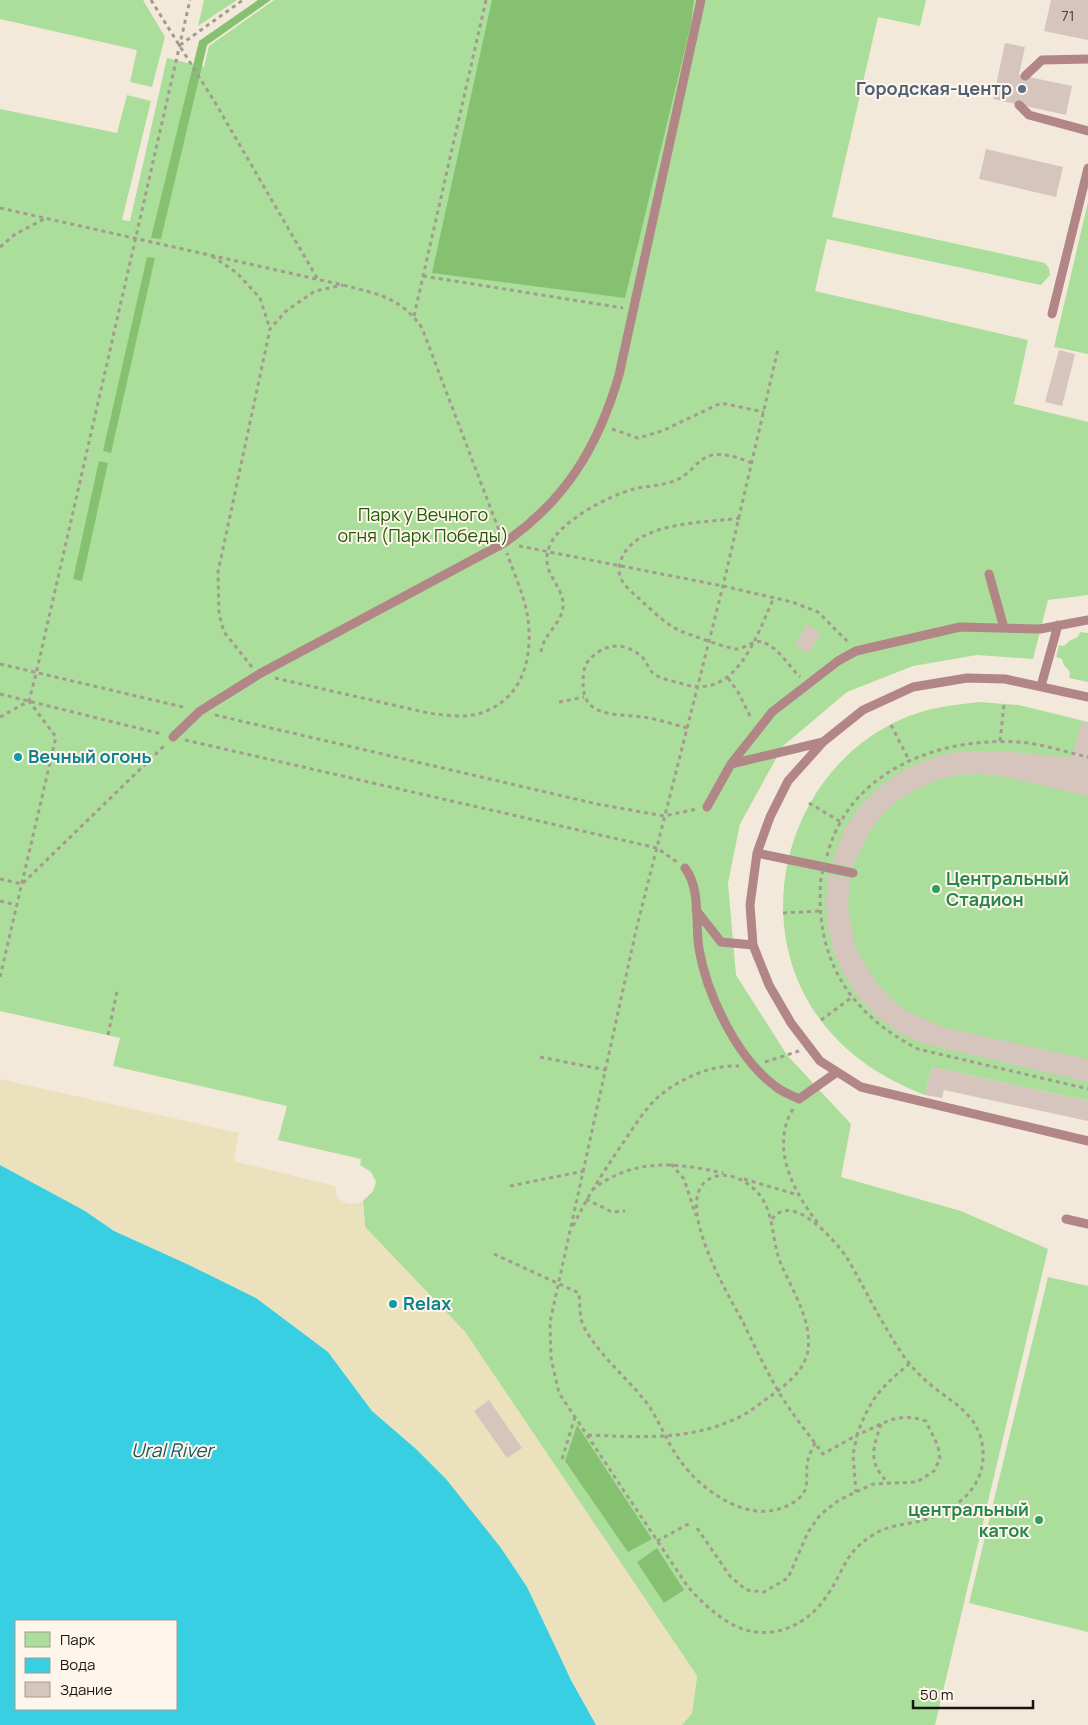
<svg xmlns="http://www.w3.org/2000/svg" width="1088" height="1725" font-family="Manrope,sans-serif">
	<rect width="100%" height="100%" fill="#f3e9da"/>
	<!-- green -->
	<path fill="#abde9a" d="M0,0H143L165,37L152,87L130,82L137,50L0,19Z
		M204,0H237L198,26Z
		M274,0H926L920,26L878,17L832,217L1045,263L1049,268L1050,275L1041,285L827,239L815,291L1028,340L1014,404L1088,422V595L1048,600L1033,659L977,655L913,666L847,692L783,746L740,824L728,883L736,975L787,1055L851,1124L841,1177L961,1211L1048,1249L935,1725H682L692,1713L697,1676L465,1332L365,1227L363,1201L373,1191L376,1182L371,1172L360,1165L361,1159L278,1140L287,1106L113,1066L120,1038L0,1011V109L117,133L127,95L151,101L122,220L130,221L167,58L204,67L209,46Z
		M1088,202V354L1054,347Z
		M1080,632L1088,633V682L1069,678L1070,672L1064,665L1062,659L1056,657L1059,645L1064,646L1069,641L1078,637Z
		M979,702L1019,705L1088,722V1101L932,1067L925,1095C884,1079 849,1057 822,1022C745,922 788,769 902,719C926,708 952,705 979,702Z
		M1048,1277L1088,1286V1632L969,1603Z"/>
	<!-- forest -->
	<path fill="#86c172" d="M258,0H271L207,45L161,239L151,238L199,41Z
		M492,0H694L691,24L625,298L432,273Z
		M147,257L155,258L111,453L103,451Z
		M99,461L108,463L82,581L73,579Z
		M577,1425L652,1539L628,1552L565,1461Z
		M657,1548L684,1590L664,1603L637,1562Z"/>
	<!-- sand -->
	<path fill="#ebe1bc" d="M0,1079L239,1133L234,1161L335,1186L337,1197C345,1205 353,1206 363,1201L365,1227L465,1332L697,1676L692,1713L682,1725H596L501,1548L416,1449L372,1411L328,1352L256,1298L187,1264L114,1231L85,1211L0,1165Z"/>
	<!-- water -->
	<path fill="#38cfe2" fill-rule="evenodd" d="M0,1165L85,1211L114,1231L187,1264L256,1298L328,1352L372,1411L416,1449L446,1479L501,1548L527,1587L571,1680L596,1725H0ZM16,1621H176V1709H16Z"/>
	<!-- building -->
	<path fill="#d5c5bc" d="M1051,0H1088V40L1044,31Z
		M1005,43L1025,47L1019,75L1072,86L1066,115L993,99Z
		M986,149L1063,167L1056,197L979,179Z
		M1059,350L1075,354L1062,406L1045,402Z
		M807,624L821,633L809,653L795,645Z
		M1081,722L1088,723V796L1001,776L980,774L958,775L937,780L917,789L898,800L883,814L870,830L852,868L832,862L845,828L860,807L878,788L897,774L919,763L942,755L965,751L1014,752L1072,758Z
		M828,875L850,878L848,908L856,949L877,984L891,999L908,1012L945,1028L1088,1059V1082L921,1043L898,1032L877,1016L859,998L845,976L834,953L828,928L826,902Z
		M932,1067L1088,1101V1121L944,1090L942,1098L925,1095Z
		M489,1400L522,1448L507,1458L474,1411Z"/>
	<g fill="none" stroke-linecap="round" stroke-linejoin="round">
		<!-- path -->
		<path stroke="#a39b90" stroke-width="3" stroke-dasharray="4 4" stroke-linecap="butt" d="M151,0L216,104L317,278
			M180,45L243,0
			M0,208L343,285C377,294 401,297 422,328L500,533
			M0,247L14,235L46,218
			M212,256L237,273L260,298L270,329
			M423,276L623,308
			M414,316L486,0
			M612,429L638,438L662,431L721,403L764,412
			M740,518C706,523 635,521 621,560C615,576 624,585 635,595C650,608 665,625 683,632C691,635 732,650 737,649C747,648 755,638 765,643C779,649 789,666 800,677
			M519,546L723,586L792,602L818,612L848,642
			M541,652C543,633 565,622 563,602C560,581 539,571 550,545C560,521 610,495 634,489C650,485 667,486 682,477C692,471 699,458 712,455C726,453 739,458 752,463
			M0,664L187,708
			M252,667L224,632L219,614L218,572L270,329L286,311L315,291L343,285
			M275,678L428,713C444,715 462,718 478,714C522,701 533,660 528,619C525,597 514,574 507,553
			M728,678L738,692L751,718
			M0,694L162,734
			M559,702L584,697
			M215,715L597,804L664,816L697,809
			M0,717L29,701L36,674L190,0
			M891,725L909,760
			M687,728C673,724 657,719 643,717C609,713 577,718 584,671C585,660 599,649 610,647C621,644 633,649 641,656C646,660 648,668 652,672C657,678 672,681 680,683C735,703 756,638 774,597
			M185,740L657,848L677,862
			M1000,741L1004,704
			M809,803L841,822
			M827,856C848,772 937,737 1017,742C1040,743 1065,752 1088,757
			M821,878C814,957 848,1013 918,1049L1088,1089
			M0,879L22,884L165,745
			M0,901L16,905
			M783,913L820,911
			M0,977L56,737L29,701
			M821,1020L851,998
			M108,1035L117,991
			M540,1057L606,1070
			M765,1062L799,1051
			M793,1109C769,1149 795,1194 820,1226
			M671,1164L684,1179L696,1216
			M744,1179L798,1195
			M510,1186L584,1171
			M592,1190C633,1158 674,1162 723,1173
			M586,1199L612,1212L625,1211
			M772,1219C792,1191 835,1240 847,1258C861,1281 872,1305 886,1328C896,1345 906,1362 921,1376C945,1401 981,1410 983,1452C985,1486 957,1510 927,1519C909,1525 889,1524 873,1535C844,1553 845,1569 828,1594C807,1628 765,1645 728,1622C712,1612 700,1600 688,1587L559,1393L551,1358L550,1322L637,926L723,586L778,349
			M573,1226C588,1195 606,1168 625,1140C635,1125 645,1109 658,1097C681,1078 710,1065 739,1066
			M494,1254L579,1293C580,1303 579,1318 584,1327C600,1357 629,1379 649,1406C660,1423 667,1442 679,1459C703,1494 758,1531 798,1499C812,1488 804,1474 808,1460C809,1455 812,1449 815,1443
			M881,1424C872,1451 868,1462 889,1484
			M588,1435C640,1437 687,1441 735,1419C748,1414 760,1403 772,1395C787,1384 805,1370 808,1350C812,1320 792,1290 781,1264C770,1238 776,1208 753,1188C744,1180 730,1173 717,1176C664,1189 729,1296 743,1322C754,1345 765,1368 777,1389C790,1412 808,1433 823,1454L857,1435C870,1399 880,1388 909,1364
			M562,1459L575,1417
			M697,1528L730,1576L746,1590L764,1592L788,1578L808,1532L820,1515L839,1500L873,1484L917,1482L934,1471L940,1459L938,1446L926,1421C896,1411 884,1424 857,1435L853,1455L856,1492
			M657,1541L692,1522"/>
		<!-- lane -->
		<path stroke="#b28587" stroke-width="9" d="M1025,76L1042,60L1088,59
			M1019,105L1029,115L1088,131
			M1052,314L1088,168
			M989,574L1004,628
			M1041,686L1058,625
			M1088,697L1005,679L967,678L913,687L863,710L823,742L788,781L770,817L757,853L750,905L753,945L769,985L791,1023L820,1061L861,1087L1088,1141
			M173,737L200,711L261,673L504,543C566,500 598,447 619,375L701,0
			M731,764L823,742
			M707,807L731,764L772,712L838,661L856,651L960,627L1040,629L1088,620
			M757,853L853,873
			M685,868C701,889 695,923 699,949C707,995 737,1058 775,1086C782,1092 791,1095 799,1099L837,1072
			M696,910L721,942L753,945
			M1066,1219L1088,1224"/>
		<!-- path-bridge -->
		<path stroke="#a39b90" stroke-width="3" stroke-dasharray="4 4" stroke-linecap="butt" d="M822,874L826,859"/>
	</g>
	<!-- markers -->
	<circle fill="#5c6f8a" stroke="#fff6eb" stroke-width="2" cx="1022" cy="89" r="5"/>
	<g fill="#0f9aa8" stroke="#fff6eb" stroke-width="2">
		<circle cx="18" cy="757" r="5"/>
		<circle cx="393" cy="1304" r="5"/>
	</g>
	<g fill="#2e9e5b" stroke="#fff6eb" stroke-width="2">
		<circle cx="936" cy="889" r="5"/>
		<circle cx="1039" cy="1520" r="5"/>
	</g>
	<g text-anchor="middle" stroke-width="4" stroke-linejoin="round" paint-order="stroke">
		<!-- number labels -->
		<g font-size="15" fill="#47403a">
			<text x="1068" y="21">71</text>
		</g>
		<!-- service labels -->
		<g font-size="18" font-weight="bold" fill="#4e5e75" stroke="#fff6eb" text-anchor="end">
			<text x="1012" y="95">Городская-центр</text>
		</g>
		<!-- park labels -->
		<g font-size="18" fill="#235907" stroke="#fff6eb">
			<text x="423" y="521">Парк у Вечного<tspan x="423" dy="21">огня (Парк Победы)</tspan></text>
		</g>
		<!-- culture labels -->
		<g font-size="18" font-weight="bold" fill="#0d838f" stroke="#fff6eb" text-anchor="start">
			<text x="28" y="763">Вечный огонь</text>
			<text x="403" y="1310">Relax</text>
		</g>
		<!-- leisure labels -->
		<g font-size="18" font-weight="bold" fill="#27864d" stroke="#fff6eb" text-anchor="start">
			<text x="946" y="885">Центральный<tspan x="946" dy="21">Стадион</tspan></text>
			<text x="1029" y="1516" text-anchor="end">центральный<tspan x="1029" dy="21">каток</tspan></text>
		</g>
		<!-- water labels -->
		<g font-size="19" font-style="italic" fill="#19565e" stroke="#fff6eb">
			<text x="172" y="1457">Ural River</text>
		</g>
	</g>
	<!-- legend -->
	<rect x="15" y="1620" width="162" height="90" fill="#fff6eb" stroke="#a39c93"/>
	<rect x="25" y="1632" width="25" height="15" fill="#abde9a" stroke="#a39c93"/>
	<text x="60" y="1645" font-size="15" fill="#18140f">Парк</text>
	<rect x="25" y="1658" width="25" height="15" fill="#38cfe2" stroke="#a39c93"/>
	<text x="60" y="1670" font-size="15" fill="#18140f">Вода</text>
	<rect x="25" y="1682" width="25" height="15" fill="#d5c5bc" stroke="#a39c93"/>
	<text x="60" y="1695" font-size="15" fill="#18140f">Здание</text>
	<!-- scale -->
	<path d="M913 1700v8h120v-8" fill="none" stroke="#18140f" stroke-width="2.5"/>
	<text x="920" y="1700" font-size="15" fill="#18140f" stroke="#fff6eb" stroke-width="4" paint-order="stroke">50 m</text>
</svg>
